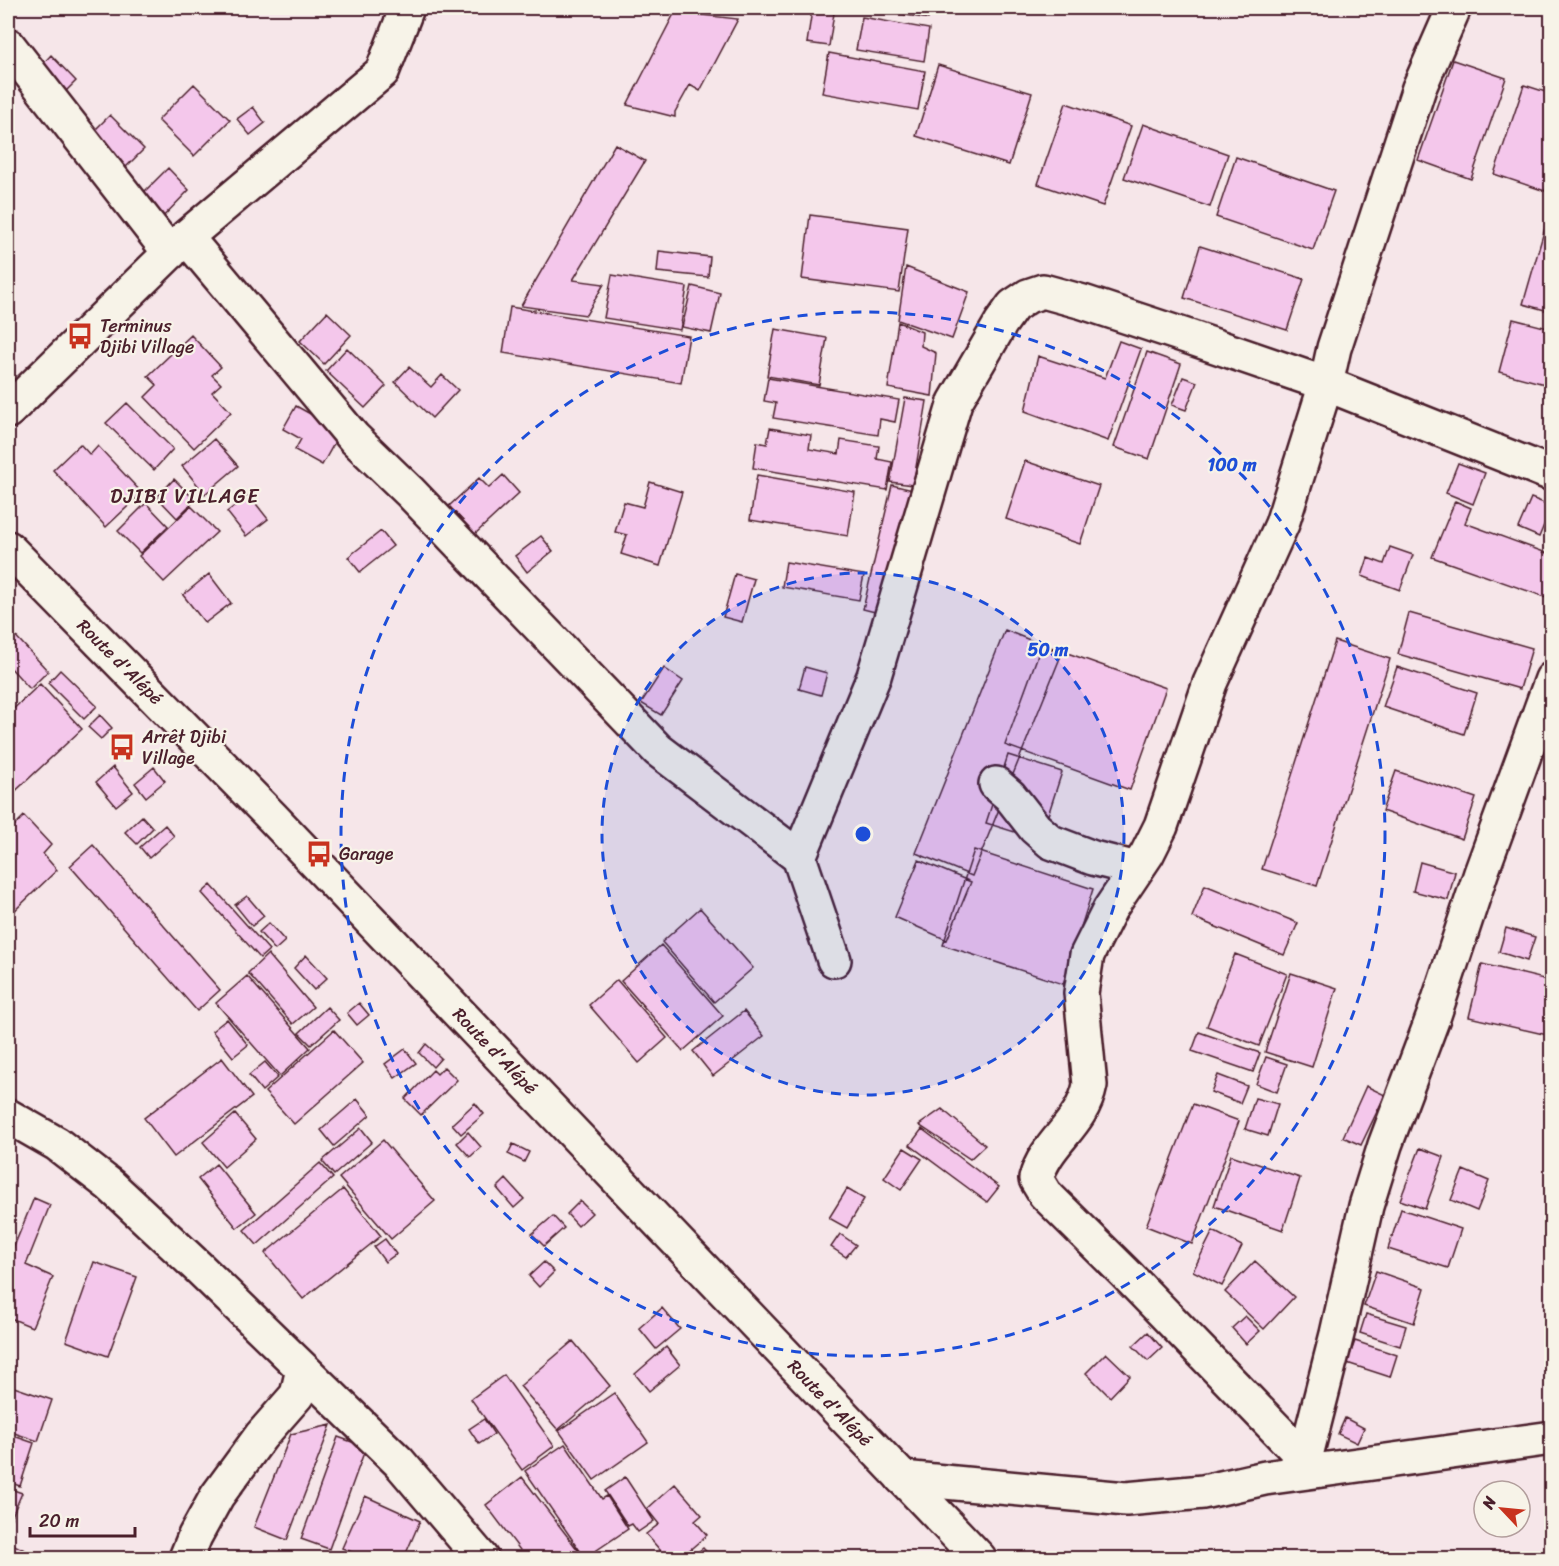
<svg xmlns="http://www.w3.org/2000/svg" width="1559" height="1566" font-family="Sriracha,sans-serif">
	<rect width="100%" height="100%" fill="#f6e6e9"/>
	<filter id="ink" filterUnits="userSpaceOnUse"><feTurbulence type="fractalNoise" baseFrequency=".0167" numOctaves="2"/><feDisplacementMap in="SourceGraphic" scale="12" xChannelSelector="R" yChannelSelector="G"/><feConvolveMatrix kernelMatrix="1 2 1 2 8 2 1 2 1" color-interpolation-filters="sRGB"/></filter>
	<g filter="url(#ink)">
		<!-- building -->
		<path fill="#f4c7eb" stroke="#4a1f2b" stroke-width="1.5" d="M868,8H930L928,19Z
			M812,10L834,13L829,46L807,43Z
			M675,12L738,19L700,91L690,85L675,112V117L627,105Z
			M862,17L929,29L924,61L856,50Z
			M829,53L925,71L918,110L822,93Z
			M51,55L76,81L61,96L36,71Z
			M1453,60L1506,78L1471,179L1418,160Z
			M938,65L1032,93L1009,165L916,136Z
			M194,84L230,120L194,156L158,120Z
			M1524,85L1552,94V171L1545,191L1494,174Z
			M1066,103L1131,126L1103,206L1038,184Z
			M253,107L265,123L250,135L237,119Z
			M110,115L144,149L125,168L91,134Z
			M1143,124L1228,154L1210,207L1124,178Z
			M615,144L645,161L573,280L604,284L586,315L521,306Z
			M1236,157L1334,191L1313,250L1216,217Z
			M168,168L189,190L158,222L136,200Z
			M1551,207H1552V312L1523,304Z
			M810,215L908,228L899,292L802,279Z
			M1200,246L1304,279L1287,330L1184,298Z
			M659,251L710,257L708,277L657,272Z
			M906,267L969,292L952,339L898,320Z
			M612,275L687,287L680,330L604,318Z
			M692,286L720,293L711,333L682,327Z
			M510,307L689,336L681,383L503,353Z
			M327,312L351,335L324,364L300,341Z
			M1513,319L1552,329V386L1499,372Z
			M898,322L922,332L921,346L936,353L932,396L888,388Z
			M775,329L827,338L819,385L767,376Z
			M191,335L221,367L212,375L221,384L212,392L231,412L194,448L145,397L157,385L148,376Z
			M1119,341L1141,349L1108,441L1025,411L1038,356L1105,378Z
			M347,348L386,386L365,408L326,371Z
			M1147,352L1181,364L1149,459L1114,447Z
			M409,367L431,387L442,375L458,390L432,418L395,382Z
			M1183,377L1197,382L1186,410L1172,405Z
			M768,378L899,400L895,422L880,419L878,435L773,418L776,403L764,401Z
			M905,398L927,401L913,485L890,482Z
			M127,403L173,449L154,470L106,423Z
			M296,406L341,431L322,465L295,450L301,439L283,429Z
			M770,428L811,435L809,449L839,454L841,440L879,446L877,459L892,462L887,490L753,468L757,442L767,444Z
			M214,439L238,466L205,494L182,466Z
			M80,444L90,455L98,446L142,493L106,527L53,470Z
			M1025,461L1099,486L1080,544L1006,519Z
			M1458,463L1485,473L1473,504L1446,493Z
			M503,475L519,493L475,534L449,506L479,478L489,488Z
			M757,475L855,492L848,536L750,520Z
			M174,479L195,500L177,518L157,497Z
			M650,482L682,492L660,566L621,554L627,535L615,532L624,502L643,507Z
			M892,485L913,490L883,614L863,609Z
			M249,495L268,519L246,536L227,512Z
			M1531,498L1552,506L1539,537L1518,528Z
			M1455,501L1471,508L1465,523L1552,555V588L1548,598L1432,557Z
			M146,503L168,526L140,553L118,531Z
			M191,506L217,532L164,582L139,556Z
			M381,531L393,546L360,572L348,557Z
			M541,536L553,551L527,572L515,556Z
			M1390,547L1413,555L1400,590L1362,576L1368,558L1384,564Z
			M786,562L864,575L859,600L782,587Z
			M209,574L231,603L205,623L183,595Z
			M735,574L754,579L742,622L723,617Z
			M1409,613L1532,648L1520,689L1398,654Z
			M9,629L48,671L30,689L8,665V631Z
			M1005,630L1062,653L972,876L916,853Z
			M1335,641L1390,659L1317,886L1262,869Z
			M1042,644L1166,688L1130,790L1005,745Z
			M805,667L827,673L821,695L799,689Z
			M1397,667L1477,693L1464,734L1383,707Z
			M664,668L683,681L661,715L641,703Z
			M60,670L97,706L84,719L48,683Z
			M40,684L82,729L9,797L8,714Z
			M100,715L112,728L101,739L88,727Z
			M1008,755L1062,772L1040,840L986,823Z
			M113,767L133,792L116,806L96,782Z
			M154,767L165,781L146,797L135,783Z
			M1396,771L1476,798L1462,839L1382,811Z
			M24,816L51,845L43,854L57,870L11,914L8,910V832Z
			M142,816L153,828L137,844L125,832Z
			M165,825L174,836L149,858L140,847Z
			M93,845L220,990L197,1011L70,866Z
			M974,850L1093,889L1063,984L943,945Z
			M919,860L971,882L947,940L895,917Z
			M1420,862L1455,872L1448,900L1413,891Z
			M211,885L269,950L260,958L202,893Z
			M1205,885L1298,923L1284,955L1192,917Z
			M247,896L264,916L252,926L235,905Z
			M700,908L753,968L714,1002L662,942Z
			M269,923L285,941L275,950L259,932Z
			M1506,928L1535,937L1527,961L1499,952Z
			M661,945L723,1016L683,1051L621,981Z
			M268,954L313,1007L293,1024L248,973Z
			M1235,954L1287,974L1259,1046L1207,1026Z
			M306,955L327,978L314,990L294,968Z
			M1482,964L1552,981V1036L1469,1017Z
			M1291,973L1337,988L1312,1067L1265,1052Z
			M247,976L310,1048L280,1076L216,1003Z
			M617,980L667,1038L639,1063L589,1005Z
			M359,1003L369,1015L357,1025L347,1013Z
			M327,1007L339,1020L311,1045L299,1033Z
			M744,1011L764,1036L713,1076L693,1051Z
			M227,1019L248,1045L233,1057L212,1031Z
			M334,1030L363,1063L294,1124L265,1092Z
			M1199,1032L1260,1053L1253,1072L1192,1051Z
			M426,1044L441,1058L433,1067L419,1053Z
			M405,1049L416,1063L395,1078L385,1064Z
			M1266,1057L1287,1064L1277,1092L1256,1084Z
			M222,1058L252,1097L174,1157L144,1118Z
			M265,1062L278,1077L262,1091L249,1075Z
			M444,1067L457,1080L421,1115L405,1099L433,1070L437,1074Z
			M1218,1075L1247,1086L1240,1103L1211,1092Z
			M1366,1086L1385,1095L1361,1145L1343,1137Z
			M1255,1098L1278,1104L1268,1136L1245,1129Z
			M357,1099L370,1115L334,1146L321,1130Z
			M475,1103L484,1114L461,1134L452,1124Z
			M1193,1104L1239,1121L1192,1244L1146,1226Z
			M942,1109L985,1145L970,1159L919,1125Z
			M235,1114L256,1139L224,1167L203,1142Z
			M361,1128L372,1142L334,1175L322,1161Z
			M922,1129L999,1187L987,1202L910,1145Z
			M468,1132L481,1147L470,1157L457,1143Z
			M383,1140L435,1201L391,1239L339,1178Z
			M513,1144L529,1152L524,1162L508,1154Z
			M904,1148L922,1159L901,1190L884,1178Z
			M1420,1148L1444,1157L1425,1209L1400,1200Z
			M1231,1155L1300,1178L1283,1230L1214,1206Z
			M320,1163L333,1178L257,1245L244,1230Z
			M216,1164L256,1213L237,1228L198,1179Z
			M1463,1170L1489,1181L1477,1211L1451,1200Z
			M506,1179L524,1199L514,1208L497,1188Z
			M343,1189L381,1236L303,1299L265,1253Z
			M847,1189L864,1199L847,1228L829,1218Z
			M34,1198L50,1205L26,1265L53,1277L32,1327L8,1317V1261Z
			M580,1201L592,1213L578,1226L567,1214Z
			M1401,1209L1461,1229L1448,1268L1388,1249Z
			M553,1216L564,1228L544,1246L532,1234Z
			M1213,1231L1242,1246L1222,1286L1193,1271Z
			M840,1234L856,1245L846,1257L831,1247Z
			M385,1239L396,1254L385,1262L374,1247Z
			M1255,1261L1294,1297L1264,1329L1225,1292Z
			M94,1262L137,1277L108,1356L66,1341Z
			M544,1262L554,1272L539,1287L529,1276Z
			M1376,1271L1425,1288L1414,1323L1364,1306Z
			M662,1308L680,1329L656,1349L639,1328Z
			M1366,1314L1406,1326L1400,1346L1360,1333Z
			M1245,1316L1260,1331L1246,1344L1232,1328Z
			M1148,1332L1162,1348L1148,1361L1133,1346Z
			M573,1341L610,1386L558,1430L520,1386Z
			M1355,1341L1397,1355L1390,1377L1347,1363Z
			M666,1347L680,1365L649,1391L635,1374Z
			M1106,1353L1130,1376L1110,1397L1086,1373Z
			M504,1375L554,1446L522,1470L471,1399Z
			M8,1385L52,1400L38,1441L8,1431Z
			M614,1393L648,1442L594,1480L559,1431Z
			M1345,1418L1364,1428L1357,1443L1338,1434Z
			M484,1419L494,1434L479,1444L469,1429Z
			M331,1425L287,1540L254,1527L291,1434Z
			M8,1434L34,1443L20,1486L8,1482Z
			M338,1437L366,1447L329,1549L301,1539Z
			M565,1444L602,1499L607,1496L628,1529L585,1558L525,1471Z
			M522,1477L584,1558H526L486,1505Z
			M625,1477L654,1521L638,1532L632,1524L628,1526L605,1491Z
			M675,1484L702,1515L695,1521L707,1535L686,1553L690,1558H667L646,1534L659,1524L647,1509Z
			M8,1488L22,1493L8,1525Z
			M365,1496L420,1521L404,1558H366L342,1548Z
			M8,1542L35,1555L33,1558H8Z
			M703,1548L712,1558H690Z"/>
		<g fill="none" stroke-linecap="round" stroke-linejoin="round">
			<!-- minor casing -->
			<g stroke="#4a1f2b" stroke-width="38">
				<path id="minor" d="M8,45L170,253
					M186,237L354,438L410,492L658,750L799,857L834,960
					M8,411L186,237L382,72L407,8
					M996,784L1010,796L1035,828L1051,842L1093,858L1137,869
					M799,857L874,676L955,402L1001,323L1013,306L1028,296L1043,291L1083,302L1189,337L1326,384L1552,474
					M8,1116L57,1144L110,1185L198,1267L399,1462L481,1558
					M1305,1459L1126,1274L1045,1194L1036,1179C1046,1141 1082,1126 1090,1085L1081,993L1087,955L1110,909L1147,854L1161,826L1210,683L1282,524L1326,384L1334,348L1419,88L1454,8
					M1304,1472L1305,1459L1337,1334L1366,1206L1385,1145L1434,1015L1481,873L1552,679
					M902,1478L1126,1499L1203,1492L1265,1478L1552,1438
					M186,1558L195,1536L217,1496L261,1436L297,1395L303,1369"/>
			</g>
			<!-- secondary casing -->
			<g stroke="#4a1f2b" stroke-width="38">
				<path id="secondary" d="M8,548L272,817L979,1558"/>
			</g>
			<!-- minor -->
			<use href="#minor" stroke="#f7f3e8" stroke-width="33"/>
			<!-- secondary -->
			<use href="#secondary" stroke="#f7f3e8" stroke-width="33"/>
		</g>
	</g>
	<!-- distance rings -->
	<circle cx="863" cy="834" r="261" fill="#1d4ed8" fill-opacity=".12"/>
	<g fill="none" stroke="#1d4ed8" stroke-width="3" stroke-dasharray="10 8">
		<circle cx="863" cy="834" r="261"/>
		<circle cx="863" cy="834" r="522"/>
	</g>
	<!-- icons -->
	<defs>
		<g id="bus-bare" transform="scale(2.07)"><path d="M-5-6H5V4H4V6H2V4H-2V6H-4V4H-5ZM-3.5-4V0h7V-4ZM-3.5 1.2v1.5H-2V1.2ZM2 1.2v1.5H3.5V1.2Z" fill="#c8321e" stroke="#f7f3e8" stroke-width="2.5" paint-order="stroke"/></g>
	</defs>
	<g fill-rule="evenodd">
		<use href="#bus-bare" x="80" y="336"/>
		<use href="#bus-bare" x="122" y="747"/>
		<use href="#bus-bare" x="319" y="854"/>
	</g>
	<g text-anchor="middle" stroke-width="4.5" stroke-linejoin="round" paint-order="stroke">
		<!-- poi labels -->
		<g font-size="18" fill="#4a1f2b" stroke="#f7f3e8" text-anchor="start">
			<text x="100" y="332">Terminus<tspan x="100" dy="21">Djibi Village</tspan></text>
			<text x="142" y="743">Arrêt Djibi<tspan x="142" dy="21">Village</tspan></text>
			<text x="339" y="860">Garage</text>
		</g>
		<!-- street labels -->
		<g font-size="18" fill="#4a1f2b" stroke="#f7f3e8">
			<text transform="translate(120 662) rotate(45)" y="6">Route d'Alépé</text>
			<text transform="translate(495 1051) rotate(46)" y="6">Route d'Alépé</text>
			<text transform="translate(830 1403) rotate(46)" y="6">Route d'Alépé</text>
		</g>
		<!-- neighbourhood labels -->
		<g font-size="20" letter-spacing="1.5" fill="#4a1f2b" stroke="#f7f3e8">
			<text x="185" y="503">DJIBI VILLAGE</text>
		</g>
	</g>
	<circle cx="863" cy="834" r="9" fill="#1d4ed8" stroke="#f7f3e8" stroke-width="3"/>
	<g font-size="18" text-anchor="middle" font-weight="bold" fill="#1d4ed8" stroke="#f7f3e8" stroke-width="4.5" stroke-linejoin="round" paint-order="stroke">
		<text x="1232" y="471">100 m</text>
		<text x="1048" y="656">50 m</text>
	</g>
	<!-- margin -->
	<rect width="1559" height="1566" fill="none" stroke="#f7f3e8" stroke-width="30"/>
	<rect x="15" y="15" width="1529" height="1536" fill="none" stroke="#4a1f2b" stroke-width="2" filter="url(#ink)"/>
	<!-- north arrow -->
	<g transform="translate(1502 1509) rotate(296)"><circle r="28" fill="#f7f3e8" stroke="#b29e9c" stroke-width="1.5"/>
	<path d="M0-4.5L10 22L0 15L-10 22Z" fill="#c8321e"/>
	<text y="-9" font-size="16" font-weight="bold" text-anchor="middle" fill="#4a1f2b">N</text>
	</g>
	<!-- scale -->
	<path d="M30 1527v9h105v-9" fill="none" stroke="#4a1f2b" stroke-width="3"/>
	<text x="39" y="1527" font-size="18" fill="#4a1f2b" stroke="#f7f3e8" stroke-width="4.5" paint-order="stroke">20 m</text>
</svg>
